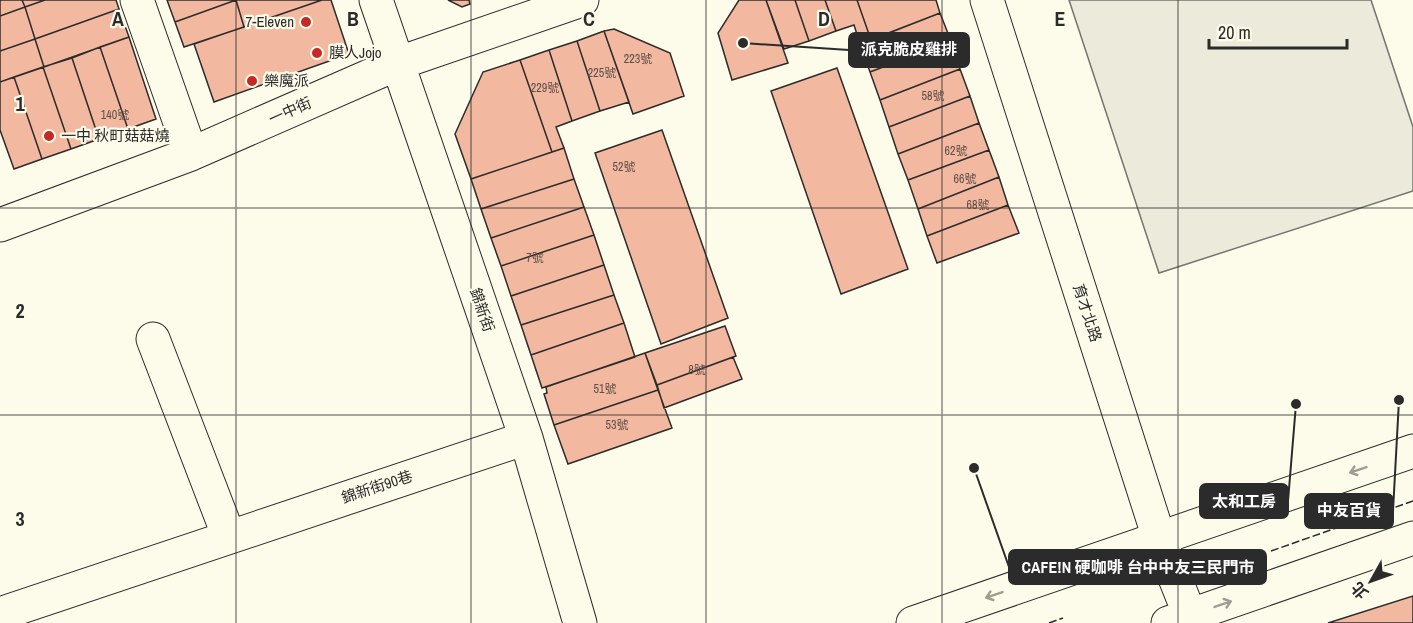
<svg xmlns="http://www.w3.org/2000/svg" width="1413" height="623" font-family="'Archivo Narrow','Noto Sans TC',sans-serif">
	<rect width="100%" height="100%" fill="#fdfbea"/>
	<!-- parking -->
	<path fill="#eceadb" stroke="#74746e" stroke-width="1.5" d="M1069,0H1371L1413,127V191L1159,273Z"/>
	<!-- building -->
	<path fill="#f2b8a0" stroke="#2b2b2b" stroke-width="1.5" d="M0,0H22L25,7L0,16Z
		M22,0H45L25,7Z
		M45,0H116L119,9L35,39L25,7Z
		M167,0H236L175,22Z
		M236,0L244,27L184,47L175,22Z
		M236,0H322L244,27Z
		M322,0H331L349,54L214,102L194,44Z
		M448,0H469L470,4L462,7Z
		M739,0H766L788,63L732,80L718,33Z
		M766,0H795L809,41L784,49Z
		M795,0H825L836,31L809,41Z
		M825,0H857L871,40L860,44L854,25L836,31Z
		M857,0H936L940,13L871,40Z
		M25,7L35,39L0,51V16Z
		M119,9L129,37L44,67L35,39Z
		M940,13L951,41L870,72L860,44Z
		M614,29L670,53L684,96L633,114L604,31Z
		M604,31L629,102L600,111L577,41Z
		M129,37L156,119L128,129L100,47Z
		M35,39L44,67L0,82V51Z
		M577,41L600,111L572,121L549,50Z
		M951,41L960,69L880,100L870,72Z
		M100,47L128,129L99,139L72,58Z
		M549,50L572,121L556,127L564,148L552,152L520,60Z
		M72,58L99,139L71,149L43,67Z
		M520,60L552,152L471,179L455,134L483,72Z
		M43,67L71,149L42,159L14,77Z
		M837,68L908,269L841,294L771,91Z
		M960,69L970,96L889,127L880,100Z
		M14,77L42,159L14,169L0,130V82Z
		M970,96L979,123L898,154L889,127Z
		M979,123L989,150L908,180L898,154Z
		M662,130L728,318L661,344L595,153Z
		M564,148L574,179L481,209L471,179Z
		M989,150L999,177L918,209L908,180Z
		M999,177L1008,205L927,236L918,209Z
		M574,179L584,207L491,238L481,209Z
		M1008,205L1019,233L937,263L927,236Z
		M584,207L594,235L501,266L491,238Z
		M594,235L604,265L511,296L501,266Z
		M604,265L614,295L521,325L511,296Z
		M614,295L624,323L531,355L521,325Z
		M624,323L635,357L542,388L531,355Z
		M725,326L736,356L657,385L645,353Z
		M645,353L658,390L554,425L544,394L547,393L546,387Z
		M733,357L742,379L664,408L657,385Z
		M658,390L672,428L568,464L554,425Z
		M1413,596V623H1328Z"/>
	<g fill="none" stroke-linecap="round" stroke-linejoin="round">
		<!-- minor casing -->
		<g stroke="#2b2b2b" stroke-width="35">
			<path id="minor" d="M137,0L191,154
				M376,0L526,438L580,623
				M987,0L1159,538L1193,623
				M0,225L191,154L399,63L582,0
				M153,339L229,537
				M0,614L526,438"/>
		</g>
		<!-- major casing -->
		<g stroke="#2b2b2b" stroke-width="35">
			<path id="major" d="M913,623L1413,451
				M1168,623L1413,538"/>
		</g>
		<!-- minor -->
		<use href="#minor" stroke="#fdfbea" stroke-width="33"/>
		<!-- major -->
		<use href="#major" stroke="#fdfbea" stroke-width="33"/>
		<!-- fence -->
		<path stroke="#2b2b2b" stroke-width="1.5" stroke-dasharray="8 3" stroke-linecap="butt" d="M1271,551L1413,501
			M1049,623L1063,618"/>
	</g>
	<!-- one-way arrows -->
	<defs><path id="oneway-shaft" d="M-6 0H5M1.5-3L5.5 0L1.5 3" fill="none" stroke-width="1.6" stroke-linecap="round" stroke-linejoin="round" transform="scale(1.5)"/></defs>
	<g stroke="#9e9d94">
		<use href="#oneway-shaft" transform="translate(1358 470) rotate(161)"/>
		<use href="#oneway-shaft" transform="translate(994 595) rotate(161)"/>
		<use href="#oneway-shaft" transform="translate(1223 604) rotate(-19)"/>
	</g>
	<!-- grid -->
	<path fill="none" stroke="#2b2b2b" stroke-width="1.5" stroke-opacity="0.55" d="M236,0V623M471,0V623M706,0V623M942,0V623M1178,0V623M0,208H1413M0,415H1413"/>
	<!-- markers -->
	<g fill="#c62828" stroke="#fdfbea" stroke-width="2">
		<circle cx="306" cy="22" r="6"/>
		<circle cx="317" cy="53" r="6"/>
		<circle cx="252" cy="81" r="6"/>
		<circle cx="49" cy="136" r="6"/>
	</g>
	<g text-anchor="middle" stroke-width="4.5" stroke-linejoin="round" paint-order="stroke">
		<!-- number labels -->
		<g font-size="12" fill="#5d4e48">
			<text x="638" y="63">223號</text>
			<text x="602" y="77">225號</text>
			<text x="545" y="92">229號</text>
			<text x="933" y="100">58號</text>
			<text x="115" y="119">140號</text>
			<text x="956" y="155">62號</text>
			<text x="624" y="171">52號</text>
			<text x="965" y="183">66號</text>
			<text x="978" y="209">68號</text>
			<text x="535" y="262">7號</text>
			<text x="697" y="374">8號</text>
			<text x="605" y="393">51號</text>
			<text x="617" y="429">53號</text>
		</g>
		<!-- poi labels -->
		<g font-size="15" fill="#2b2b2b" stroke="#fdfbea" text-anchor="start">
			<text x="294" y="27" text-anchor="end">7-Eleven</text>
			<text x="329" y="58">膜人Jojo</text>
			<text x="264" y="86">樂魔派</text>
			<text x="61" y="141">一中 秋町菇菇燒</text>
		</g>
		<!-- street labels -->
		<g font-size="15" fill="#2b2b2b" stroke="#fdfbea">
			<text transform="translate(290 111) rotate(-24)" y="5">一中街</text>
			<text transform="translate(482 310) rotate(71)" y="5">錦新街</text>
			<text transform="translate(1087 313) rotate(72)" y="5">育才北路</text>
			<text transform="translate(377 487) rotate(-18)" y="5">錦新街90巷</text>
		</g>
	</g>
	<g font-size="20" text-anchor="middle" font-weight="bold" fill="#2b2b2b" stroke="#fdfbea" stroke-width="4.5" stroke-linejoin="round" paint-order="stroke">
		<text x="118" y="26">A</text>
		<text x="353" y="26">B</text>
		<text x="589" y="26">C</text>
		<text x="824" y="26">D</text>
		<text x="1060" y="26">E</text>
		<text x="20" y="111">1</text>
		<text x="20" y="318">2</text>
		<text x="20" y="526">3</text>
	</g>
	<!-- callouts -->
	<path fill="none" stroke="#2b2b2b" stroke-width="2" d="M743 43L849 50M1296 404L1288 501M1399 400L1393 511M974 468L1009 567"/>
	<g fill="#2b2b2b" stroke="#fdfbea" stroke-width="2">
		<circle cx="743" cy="43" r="6"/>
		<circle cx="1296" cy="404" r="6"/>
		<circle cx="1399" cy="400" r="6"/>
		<circle cx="974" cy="468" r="6"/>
	</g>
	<g fill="#2b2b2b" stroke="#2b2b2b" stroke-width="2">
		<rect x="849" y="33" width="120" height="34" rx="6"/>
		<rect x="1200" y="484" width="88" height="34" rx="6"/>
		<rect x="1305" y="494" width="88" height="34" rx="6"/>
		<rect x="1009" y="550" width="257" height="34" rx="6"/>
	</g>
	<g font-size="16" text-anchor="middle" font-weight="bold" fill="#fff">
		<text x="909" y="55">派克脆皮雞排</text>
		<text x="1244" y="507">太和工房</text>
		<text x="1349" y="516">中友百貨</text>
		<text x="1138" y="573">CAFE!N 硬咖啡 台中中友三民門市</text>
	</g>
	<!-- north arrow -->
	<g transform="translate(1371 581) rotate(230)" stroke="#fdfbea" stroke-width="4.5" paint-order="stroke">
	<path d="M0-4.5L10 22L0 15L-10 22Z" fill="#2b2b2b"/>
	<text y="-9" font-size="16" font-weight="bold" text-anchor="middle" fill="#2b2b2b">北</text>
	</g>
	<!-- scale -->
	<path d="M1209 39v9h138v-9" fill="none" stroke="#2b2b2b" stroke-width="3"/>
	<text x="1218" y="39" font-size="18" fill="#2b2b2b" stroke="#fdfbea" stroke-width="4.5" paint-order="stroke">20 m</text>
</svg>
